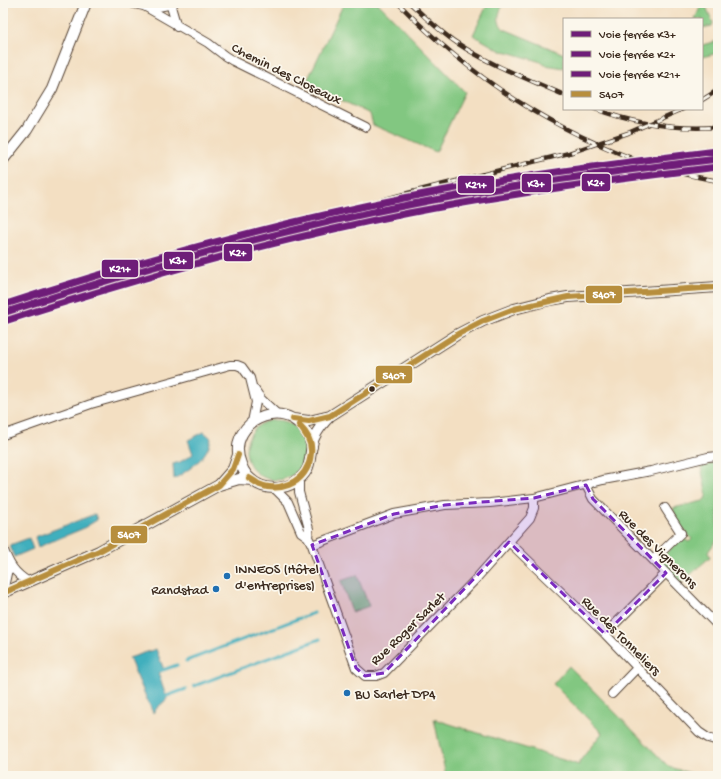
<svg xmlns="http://www.w3.org/2000/svg" width="721" height="779" font-family="'Gochi Hand',sans-serif">
	<rect width="100%" height="100%" fill="#fbf7ec"/>
	<filter id="ink" filterUnits="userSpaceOnUse"><feTurbulence type="fractalNoise" baseFrequency=".025" numOctaves="2"/><feDisplacementMap in="SourceGraphic" scale="8" xChannelSelector="R" yChannelSelector="G"/><feConvolveMatrix kernelMatrix="1 2 1 2 8 2 1 2 1" color-interpolation-filters="sRGB"/></filter>
	<filter id="wash" filterUnits="userSpaceOnUse"><feTurbulence type="fractalNoise" baseFrequency=".012" numOctaves="4" result="noise"/><feDisplacementMap in="SourceGraphic" scale="16" xChannelSelector="R" yChannelSelector="G"/><feGaussianBlur stdDeviation="0.9" result="paint"/><feColorMatrix in="noise" values="0 0 0 0 0 0 0 0 0 0 0 0 0 0 0 0 0 1.4 0 .05"/><feComposite in="paint" operator="in"/></filter>
	<g filter="url(#wash)">
		<rect width="100%" height="100%" fill="#f3dfc2"/>
		<!-- green -->
		<path fill="#82c781" stroke="#5e7850" d="M344,3H378L465,92L436,152L373,125L370,114L306,83Z
			M488,3H504C499,12 495,21 504,29L564,54V68L545,65L541,62L508,52L501,51L473,35Z
			M702,3L705,4L713,23L712,26L702,28V19H695Z
			M718,41V53L702,57V45Z
			M246 450a30 30 0 1 1 60 0a30 30 0 1 1-60 0Z
			M713,463H718V538L708,552L710,557L681,583L658,562L679,539H684L689,542L692,539L677,522L673,508L703,501L707,496L701,467Z
			M357,575L369,606L352,612L341,581Z
			M569,666L669,767L701,776H446L434,719L579,765V762L602,733L553,684Z"/>
		<!-- water -->
		<path fill="#41afbd" stroke="#3e6c6e" d="M204,432L211,438C208,458 190,469 174,479L173,464L180,462L193,454L188,440Z
			M95,514L97,520L82,529L38,547L35,537Z
			M29,538L33,549L14,557L10,545Z
			M156,649L164,670L158,673L167,699L157,708L153,713L129,658Z"/>
		<g fill="none" stroke-linecap="round" stroke-linejoin="round">
			<!-- stream -->
			<path stroke="#41afbd" stroke-width="3" d="M303,617L314,613
				M186,661L300,618
				M160,671L177,665
				M194,686L320,639
				M164,697L186,689"/>
		</g>
	</g>
	<g filter="url(#ink)">
		<g fill="none" stroke-linecap="round" stroke-linejoin="round">
			<!-- minor casing -->
			<g stroke="#574537" stroke-width="10">
				<path id="minor" d="M170,3L177,27
					M144,6L208,43L225,56L233,61L366,127
					M255,390L261,399L278,415
					M3,435L91,404L230,365H237L242,367L250,378L256,402L252,422
					M299,479V492L309,529L308,537
					M586,485L593,499L718,626
					M274,488L288,502L301,532L308,537L312,545L394,514L445,505L490,503L534,498L603,480L651,471L708,457L718,456
					M509,542L605,634L699,732L708,738L718,741
					M312,545L356,668L365,676H376L384,673L474,581L530,518L534,508V498
					M3,548C9,564 14,573 29,582
					M653,560L681,533L665,508
					M3,592L8,569L7,562
					M605,634L666,573
					M612,694L637,668"/>
			</g>
			<!-- tertiary casing -->
			<g stroke="#574537" stroke-width="12">
				<path id="tertiary" d="M134,3L153,7L173,3
					M3,160L27,130L52,89L86,3
					M293,419L309,421L330,416L458,334L483,321L514,309L550,300L568,297L718,287
					M312,447C298,389 222,418 241,464C244,474 252,482 262,486C274,490 289,488 299,479C314,467 308,453 314,438C318,429 324,422 330,416
					M219,485L233,469L238,455
					M3,593L99,551L219,485L239,479L252,480"/>
			</g>
			<!-- minor -->
			<use href="#minor" stroke="#fff" stroke-width="8"/>
			<!-- tertiary -->
			<use href="#tertiary" stroke="#fff" stroke-width="10"/>
			<!-- rail casing -->
			<g stroke="#3b2a1e" stroke-width="4.5">
				<path id="rail" d="M398,3C472,79 553,131 653,166C674,173 697,177 718,181
					M410,3C425,17 440,32 457,43C490,65 528,79 564,95
					M702,100L718,90
					M595,109C635,124 676,130 718,127
					M240,238L404,194L569,153L628,133L683,109"/>
			</g>
			<!-- rail -->
			<use href="#rail" stroke="#fbf7ec" stroke-width="3" stroke-dasharray="9" stroke-linecap="butt"/>
			<!-- bus-1 casing -->
			<g stroke="#fbf7ec" stroke-width="9">
				<path id="bus-1" d="M293,419L309,421L330,416L458,334L483,321L514,309L568,297L718,287
					M299,425C306,432 313,442 311,453
					M299,425C305,433 312,442 311,453
					M249,478C253,480 257,483 260,485C278,492 301,483 308,465C310,462 310,457 311,453
					M249,478C274,498 309,485 311,453
					M3,593L99,551L219,485L233,469L238,455"/>
			</g>
			<!-- bus-1 -->
			<use href="#bus-1" stroke="#b78e3d" stroke-width="6"/>
			<!-- rail-1 casing -->
			<g stroke="#fbf7ec" stroke-width="10">
				<path id="rail-1" d="M3,313C136,270 271,232 408,205C511,185 614,171 718,159"/>
			</g>
			<!-- rail-2 casing -->
			<g stroke="#fbf7ec" stroke-width="10">
				<path id="rail-2" d="M5,321C138,278 273,240 409,213C512,193 615,179 718,167"/>
			</g>
			<!-- rail-3 casing -->
			<g stroke="#fbf7ec" stroke-width="10">
				<path id="rail-3" d="M3,305C135,262 268,225 404,198C508,177 612,164 717,151"/>
			</g>
			<!-- rail-1 -->
			<use href="#rail-1" stroke="#6e1e78" stroke-width="7"/>
			<!-- rail-2 -->
			<use href="#rail-2" stroke="#6e1e78" stroke-width="7"/>
			<!-- rail-3 -->
			<use href="#rail-3" stroke="#6e1e78" stroke-width="7"/>
		</g>
	</g>
	<!-- marked area -->
	<path fill="#7b2cbf" fill-opacity="0.2" stroke="#7b2cbf" stroke-width="3" stroke-dasharray="8 5" stroke-linejoin="round" d="M586,485L593,499L666,573L605,634L509,542L384,673L365,676L356,668L312,545L394,514L445,505L534,498Z"/>
	<!-- markers -->
	<circle fill="#3b2a1e" stroke="#fbf7ec" stroke-width="1.5" cx="372" cy="389" r="3.5"/>
	<g fill="#1f6fb2" stroke="#fbf7ec" stroke-width="1.5">
		<circle cx="227" cy="576" r="4"/>
		<circle cx="216" cy="589" r="4"/>
		<circle cx="347" cy="693" r="4"/>
	</g>
	<g text-anchor="middle" stroke-width="3.5" stroke-linejoin="round" paint-order="stroke">
		<!-- street labels -->
		<g font-size="14" fill="#3b2a1e" stroke="#fbf7ec">
			<text transform="translate(287 73) rotate(27)" y="5">Chemin des Closeaux</text>
			<text transform="translate(659 548) rotate(45)" y="5">Rue des Vignerons</text>
			<text transform="translate(407 628) rotate(-44)" y="5">Rue Roger Sarlet</text>
			<text transform="translate(622 635) rotate(45)" y="5">Rue des Tonneliers</text>
		</g>
		<!-- poi labels -->
		<g font-size="14" fill="#3b2a1e" stroke="#fbf7ec" text-anchor="start">
			<text x="235" y="573">INNEOS (Hôtel<tspan x="235" dy="16">d'entreprises)</tspan></text>
			<text x="208" y="594" text-anchor="end">Randstad</text>
			<text x="355" y="698">BU Sarlet DP4</text>
		</g>
	</g>
	<g stroke="#fbf7ec" stroke-width="1.5">
		<rect x="581" y="173" width="30" height="19" rx="4" fill="#6e1e78"/>
		<rect x="521" y="173" width="31" height="20" rx="4" fill="#6e1e78"/>
		<rect x="457" y="175" width="38" height="19" rx="4" fill="#6e1e78"/>
		<rect x="223" y="243" width="30" height="19" rx="4" fill="#6e1e78"/>
		<rect x="163" y="251" width="31" height="19" rx="4" fill="#6e1e78"/>
		<rect x="101" y="259" width="38" height="19" rx="4" fill="#6e1e78"/>
		<rect x="585" y="285" width="38" height="19" rx="4" fill="#b78e3d"/>
		<rect x="375" y="365" width="38" height="19" rx="4" fill="#b78e3d"/>
		<rect x="110" y="525" width="38" height="19" rx="4" fill="#b78e3d"/>
	</g>
	<g font-size="11" text-anchor="middle" font-weight="bold" fill="#fff">
		<text x="596" y="186">K2+</text>
		<text x="536" y="187">K3+</text>
		<text x="476" y="188">K21+</text>
		<text x="238" y="256">K2+</text>
		<text x="178" y="264">K3+</text>
		<text x="120" y="272">K21+</text>
		<text x="604" y="298">5407</text>
		<text x="394" y="379">5407</text>
		<text x="129" y="538">5407</text>
	</g>
	<!-- margin -->
	<rect width="721" height="779" fill="none" stroke="#fbf7ec" stroke-width="16"/>
	<!-- legend -->
	<rect x="563" y="18" width="140" height="92" fill="#fbf7ec" stroke="#aea59a"/>
	<rect x="571" y="31" width="20" height="6" fill="#6e1e78" stroke="#aea59a"/>
	<text x="599" y="38" font-size="12" fill="#3b2a1e">Voie ferrée K3+</text>
	<rect x="571" y="51" width="20" height="6" fill="#6e1e78" stroke="#aea59a"/>
	<text x="599" y="58" font-size="12" fill="#3b2a1e">Voie ferrée K2+</text>
	<rect x="571" y="71" width="20" height="6" fill="#6e1e78" stroke="#aea59a"/>
	<text x="599" y="78" font-size="12" fill="#3b2a1e">Voie ferrée K21+</text>
	<rect x="571" y="91" width="20" height="6" fill="#b78e3d" stroke="#aea59a"/>
	<text x="599" y="98" font-size="12" fill="#3b2a1e">5407</text>
</svg>
